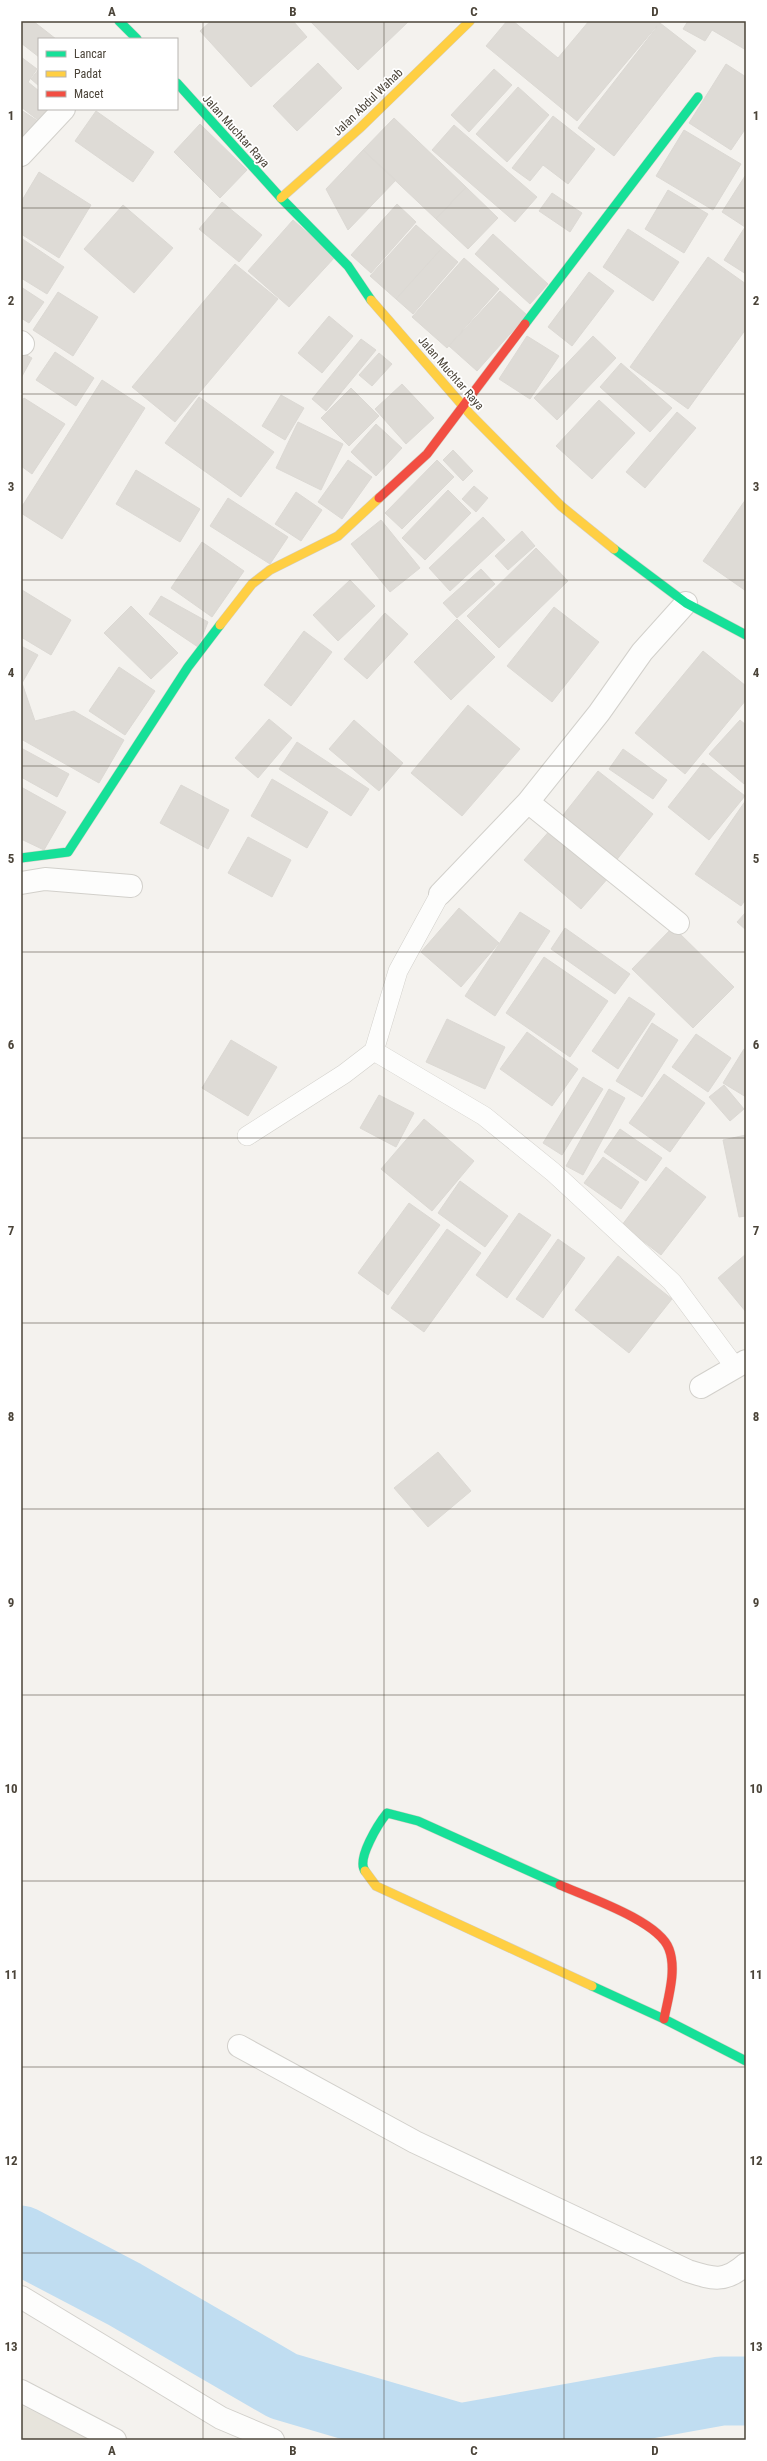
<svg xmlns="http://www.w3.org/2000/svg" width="767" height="2461" font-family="'Roboto Condensed',sans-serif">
	<rect width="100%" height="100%" fill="#f4f2ee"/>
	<!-- residential -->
	<path fill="#e7e4dc" d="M21,2405L91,2440H21Z"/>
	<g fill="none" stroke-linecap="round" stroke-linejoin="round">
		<!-- river -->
		<path stroke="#c0ddf1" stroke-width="69" d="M21,2240L124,2294L283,2386L460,2438L721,2391H746"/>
	</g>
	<!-- building -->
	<path fill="#dedbd6" stroke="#dcd9d4" d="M24,21H33L56,39H39V57L21,43V24Z
		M211,21H293L307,37L251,87L200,31Z
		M310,21H409L358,70Z
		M507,21H513L558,58L589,21H661L577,121L486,46Z
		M688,21H746V50L712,30L705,41L683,29Z
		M660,23L696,51L614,156L578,128Z
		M21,57L37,69L28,82L39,91V109H58L46,126L21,107Z
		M318,63L342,88L297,131L273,106Z
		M726,64L746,77V128L731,150L689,123Z
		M39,69V86L31,79Z
		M494,69L512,85L469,132L451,115Z
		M518,87L549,115L507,162L476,134Z
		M21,110L44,125L30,145L21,139Z
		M96,111L154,152L133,182L75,141Z
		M553,116L595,149L568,184L543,165L530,181L512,168Z
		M394,118L466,187L436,219L363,150Z
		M200,124L247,170L220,198L174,152Z
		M454,125L537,197L515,222L432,150Z
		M684,130L741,164L713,210L656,176Z
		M363,150L396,180L348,230L326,189Z
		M39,172L91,205L59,258L21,234V202Z
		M745,176L746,177V274L724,260L745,227L722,212Z
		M466,187L498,218L468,249L436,219Z
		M668,190L708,214L684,253L645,229Z
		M552,193L582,213L570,232L539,211Z
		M222,202L262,235L239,262L199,229Z
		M397,204L416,222L371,273L351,255Z
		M123,205L173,248L134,293L84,249Z
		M293,220L335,257L289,307L248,271Z
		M416,225L442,248L396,299L370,276Z
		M628,229L679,262L653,301L603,267Z
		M493,234L548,284L530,304L475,254Z
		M21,238L64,267L47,294L21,278Z
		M442,248L458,262L413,314L396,299Z
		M708,257L746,284V329L688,409L630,367Z
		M464,258L499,289L447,348L412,317Z
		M235,264L278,299L175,422L132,387Z
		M589,272L614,291L572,346L548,327Z
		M21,287L44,302L29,323L21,318Z
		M500,291L527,315L477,371L449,346Z
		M58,292L98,317L73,356L33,330Z
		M329,316L353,336L322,373L298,353Z
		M527,336L559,356L530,399L499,379Z
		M593,336L616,358L557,420L534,398Z
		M361,339L376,350L326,411L312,399Z
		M21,352L32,358L21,378Z
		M55,352L94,378L76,406L36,380Z
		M379,353L392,364L372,386L359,375Z
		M621,363L672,408L650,432L600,387Z
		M102,380L145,408L62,539L21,513V508Z
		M402,384L434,418L406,444L375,409Z
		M351,388L379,416L349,446L321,418Z
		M281,395L304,408L285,440L262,426Z
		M199,397L274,452L241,497L165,443Z
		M24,398L65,424L32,474L21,466V402Z
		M599,400L635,433L592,479L556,446Z
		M677,412L696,428L645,488L626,472Z
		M298,422L343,444L321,490L276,468Z
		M376,424L402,448L376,476L351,452Z
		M453,450L473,471L463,481L443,460Z
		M348,460L372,477L342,519L318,502Z
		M437,460L454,477L402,529L385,513Z
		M136,470L200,509L180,542L116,504Z
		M474,486L488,498L476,512L462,499Z
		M448,490L471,513L425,560L402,538Z
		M296,492L322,510L301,541L275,524Z
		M228,498L288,537L270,564L210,526Z
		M746,499V591L703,561Z
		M483,517L505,540L450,591L429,568Z
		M381,520L420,568L390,592L351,544Z
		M522,531L535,546L508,570L495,556Z
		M202,542L244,571L212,617L171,588Z
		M536,548L568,581L499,648L467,616Z
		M481,569L495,584L457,618L443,603Z
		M350,580L375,606L338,641L313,615Z
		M22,590L71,620L51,655L21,637Z
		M161,596L208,622L198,647L149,614Z
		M131,606L178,653L151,679L104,633Z
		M554,607L599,642L552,702L507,666Z
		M385,613L408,634L367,679L344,659Z
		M457,619L495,657L451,700L414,662Z
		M304,631L332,652L291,706L264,685Z
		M21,646L38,655L22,683L35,721L74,711L124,740L99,783L21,739Z
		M703,651L746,686V700L685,774L635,733Z
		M119,667L155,691L125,735L89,711Z
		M468,705L520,749L462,816L411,773Z
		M269,719L292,738L258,778L235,758Z
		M354,720L403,763L379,791L329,749Z
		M740,720L746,725V782L744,784L709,754Z
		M297,742L369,789L351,816L279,769Z
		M21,748L69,774L57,797L21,777Z
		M623,749L667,780L653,799L609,769Z
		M703,763L745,796L709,840L668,807Z
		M598,771L653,814L615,862L560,819Z
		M272,779L328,812L307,848L251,816Z
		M181,785L229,810L208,849L160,823Z
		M21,787L66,812L44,850L21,839Z
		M746,800V899L741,906L695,874Z
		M552,828L609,877L581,909L524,860Z
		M248,837L291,860L272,897L228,873Z
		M459,908L499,943L461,987L421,952Z
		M520,912L550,931L495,1016L465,996Z
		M746,912V930L737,922Z
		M673,927L734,987L693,1028L632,969Z
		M565,928L630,974L615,994L551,949Z
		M544,957L608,1001L570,1057L506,1013Z
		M629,997L655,1014L618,1069L592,1051Z
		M447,1019L505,1047L485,1089L426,1062Z
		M652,1023L678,1040L642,1097L616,1081Z
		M527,1032L578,1069L552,1106L500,1069Z
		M696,1034L731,1058L708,1092L672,1067Z
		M231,1040L277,1067L248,1116L202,1088Z
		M744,1049L746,1050V1097L723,1083Z
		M664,1074L705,1103L670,1152L629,1123Z
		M583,1077L603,1089L562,1155L543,1143Z
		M724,1085L744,1109L730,1121L709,1097Z
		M609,1089L625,1098L583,1175L566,1166Z
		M379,1095L414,1113L396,1147L360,1128Z
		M424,1119L474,1161L432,1211L381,1169Z
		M620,1129L662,1158L646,1181L604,1152Z
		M746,1135V1216L739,1217L723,1140Z
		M603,1157L639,1182L621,1209L584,1183Z
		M666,1167L706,1197L661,1255L622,1225Z
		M460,1181L508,1216L485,1247L438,1213Z
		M409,1203L440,1225L388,1295L358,1273Z
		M519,1213L551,1235L507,1298L476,1275Z
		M447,1229L481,1253L424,1332L391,1308Z
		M558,1239L585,1258L543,1318L516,1299Z
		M746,1254V1312L718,1278Z
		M618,1256L672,1299L629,1353L575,1310Z
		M438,1452L471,1491L428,1527L394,1488Z"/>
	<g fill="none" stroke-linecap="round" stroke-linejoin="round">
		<!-- lane casing -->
		<g stroke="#d2d0cb" stroke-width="20">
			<path id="lane" d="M374,1051L484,1116L553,1172L672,1282L735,1367
				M247,1136L344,1074L374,1051L398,971L440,894"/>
		</g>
		<!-- street casing -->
		<g stroke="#d2d0cb" stroke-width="24">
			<path id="street" d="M21,155L64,109
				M21,342L23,344
				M528,802L678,923
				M21,883L45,879L131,886
				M440,894L528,802L599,713L642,652L686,603
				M701,1387L746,1361
				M239,2046L415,2142L688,2271C713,2279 725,2283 746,2264
				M21,2297L221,2418L273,2440
				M21,2391L115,2440"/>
		</g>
		<!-- fast casing -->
		<g stroke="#d3cfc5" stroke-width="10">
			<path id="fast" d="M119,21L137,39
				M177,83L281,198L348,266L371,300
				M525,324L698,97
				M614,549L686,603L746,635
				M21,858L68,852L188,667L220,625
				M365,1871C356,1859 379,1823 387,1813L418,1821L560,1885
				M592,1986L664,2019L746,2061"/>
		</g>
		<!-- slow casing -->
		<g stroke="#d3cfc5" stroke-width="10">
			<path id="slow" d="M281,198L360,128L470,21
				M371,300L470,414L561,506L614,549
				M220,625L252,584L270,570L338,536L379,498
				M365,1871L376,1886L592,1986"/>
		</g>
		<!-- jam casing -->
		<g stroke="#d3cfc5" stroke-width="10">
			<path id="jam" d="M379,498L427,454L525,324
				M560,1885C587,1897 659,1921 669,1949C677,1970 668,1998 664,2019"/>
		</g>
		<!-- lane -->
		<use href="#lane" stroke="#fdfdfc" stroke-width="19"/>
		<!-- street -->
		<use href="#street" stroke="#fdfdfc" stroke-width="22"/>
		<!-- fast -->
		<use href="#fast" stroke="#16e098" stroke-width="9"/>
		<!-- slow -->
		<use href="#slow" stroke="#ffcf43" stroke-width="9"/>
		<!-- jam -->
		<use href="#jam" stroke="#f24e42" stroke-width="9"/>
	</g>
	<!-- grid -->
	<path fill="none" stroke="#4b4439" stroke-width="1" stroke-opacity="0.55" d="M203,21V2440M384,21V2440M564,21V2440M21,208H746M21,394H746M21,580H746M21,766H746M21,952H746M21,1138H746M21,1323H746M21,1509H746M21,1695H746M21,1881H746M21,2067H746M21,2253H746"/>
	<g text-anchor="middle" stroke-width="3.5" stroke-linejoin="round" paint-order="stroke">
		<!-- street labels -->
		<g font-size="12" fill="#4b4439" stroke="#fff">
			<text transform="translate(368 102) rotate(-44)" y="4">Jalan Abdul Wahab</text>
			<text transform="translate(236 131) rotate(48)" y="4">Jalan Muchtar Raya</text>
			<text transform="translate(451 373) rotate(49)" y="4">Jalan Muchtar Raya</text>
		</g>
	</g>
	<!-- border -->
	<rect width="767" height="2461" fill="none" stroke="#ffffff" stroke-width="44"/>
	<!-- legend -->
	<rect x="38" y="38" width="140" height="72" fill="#ffffff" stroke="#b7b4b0"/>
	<rect x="46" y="51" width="20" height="6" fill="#16e098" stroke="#b7b4b0"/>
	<text x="74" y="58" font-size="12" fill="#4b4439">Lancar</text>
	<rect x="46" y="71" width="20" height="6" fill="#ffcf43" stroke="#b7b4b0"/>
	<text x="74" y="78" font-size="12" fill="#4b4439">Padat</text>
	<rect x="46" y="91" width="20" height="6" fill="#f24e42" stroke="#b7b4b0"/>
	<text x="74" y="98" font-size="12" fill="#4b4439">Macet</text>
	<rect x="22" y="22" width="723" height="2417" fill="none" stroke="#4b4439" stroke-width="1.5"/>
	<g font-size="13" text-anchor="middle" font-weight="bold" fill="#4b4439">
		<text x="112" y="16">A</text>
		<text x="293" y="16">B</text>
		<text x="474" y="16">C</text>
		<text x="655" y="16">D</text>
		<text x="11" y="120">1</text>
		<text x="756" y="120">1</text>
		<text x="11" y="305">2</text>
		<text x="756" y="305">2</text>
		<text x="11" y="491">3</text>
		<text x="756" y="491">3</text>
		<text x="11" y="677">4</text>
		<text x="756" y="677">4</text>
		<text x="11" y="863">5</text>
		<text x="756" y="863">5</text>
		<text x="11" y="1049">6</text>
		<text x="756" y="1049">6</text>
		<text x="11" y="1235">7</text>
		<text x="756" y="1235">7</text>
		<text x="11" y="1421">8</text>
		<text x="756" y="1421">8</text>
		<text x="11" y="1607">9</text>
		<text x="756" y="1607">9</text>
		<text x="11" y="1793">10</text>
		<text x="756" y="1793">10</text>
		<text x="11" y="1979">11</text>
		<text x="756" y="1979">11</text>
		<text x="11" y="2165">12</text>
		<text x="756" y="2165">12</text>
		<text x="11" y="2351">13</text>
		<text x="756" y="2351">13</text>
		<text x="112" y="2455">A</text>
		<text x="293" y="2455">B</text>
		<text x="474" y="2455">C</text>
		<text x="655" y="2455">D</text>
	</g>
</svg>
